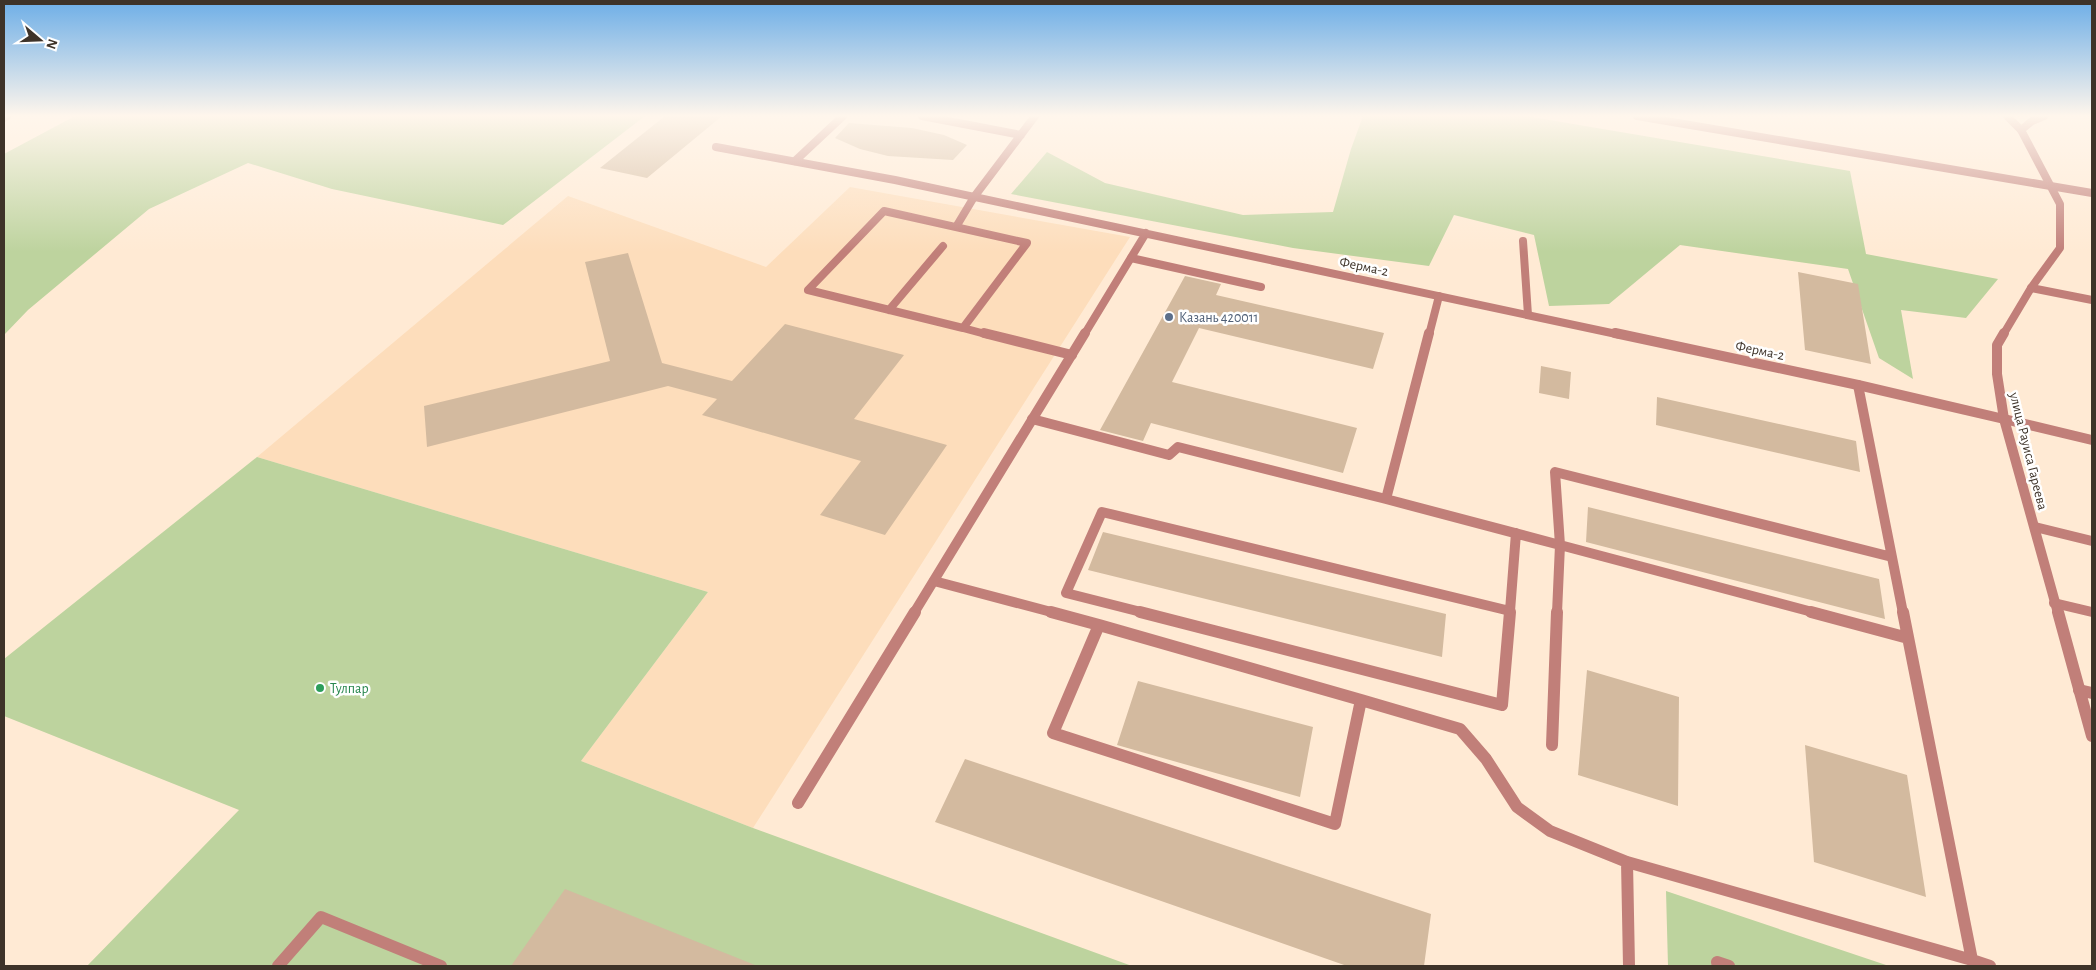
<svg xmlns="http://www.w3.org/2000/svg" width="2096" height="970" font-family="'Alegreya Sans',sans-serif">
	<rect width="100%" height="100%" fill="#ffead4"/>
	<!-- built -->
	<path fill="#fdddbb" d="M850,187L1130,237L753,828L581,761L708,592L257,457L568,196L766,267Z"/>
	<!-- green -->
	<path fill="#bdd39e" d="M75,116H645L503,225L332,189L248,163L149,209L28,310L4,335V154Z
		M1363,116H1526L1850,171L1866,254L1998,279L1966,318L1901,310L1913,379L1879,358L1848,269L1680,245L1609,304L1549,306L1534,235L1454,215L1429,266L1293,248L1011,194L1047,152L1105,183L1243,215L1333,212L1351,149Z
		M257,457L708,592L581,761L753,828L1132,966H87L239,810L4,716V659Z
		M1666,891L1889,966H1668Z"/>
	<!-- building -->
	<path fill="#d3ba9f" d="M665,116H722L647,178L600,168Z
		M849,123L912,128L944,135L967,145L953,160L888,156L860,149L835,138Z
		M628,253L662,363L732,381L785,324L904,355L854,419L947,445L885,535L820,515L861,461L702,415L717,399L668,386L427,447L424,406L610,361L585,262Z
		M1798,272L1858,284L1871,364L1805,350Z
		M1185,276L1221,284L1216,295L1384,333L1373,369L1199,328L1172,382L1357,428L1343,473L1151,423L1143,441L1100,430Z
		M1541,366L1571,372L1569,399L1539,393Z
		M1657,397L1856,441L1860,472L1656,425Z
		M1588,507L1879,579L1885,619L1586,542Z
		M1103,532L1446,614L1442,657L1088,570Z
		M1587,670L1679,697L1678,806L1578,775Z
		M1138,681L1313,727L1300,797L1117,745Z
		M1805,745L1907,775L1926,897L1814,862Z
		M965,759L1431,914L1424,966H1347L935,822Z
		M565,889L755,965V966H511Z"/>
	<g fill="none" stroke-linecap="round" stroke-linejoin="round">
		<!-- service-far2 -->
		<path stroke="#c17f79" stroke-width="8" d="M922,116L1021,135
			M1637,116L2092,193
			M2007,116L2021,130
			M795,161L843,116
			M884,211L1027,243L963,328L808,290Z
			M956,227L974,197L1035,116
			M1523,241L1528,315
			M1131,258L1261,287
			M2031,288L2092,300
			M889,310L943,246
			M963,328L989,335
			M1429,335L1439,296"/>
		<!-- service-far1 -->
		<path stroke="#c17f79" stroke-width="10" d="M984,333L1072,355
			M1429,333L1386,499L1560,545L1557,613
			M1858,385L1903,613
			M1032,419L1169,455L1178,447L1386,499
			M2004,419L2092,440
			M2035,527L2092,541
			M934,581L1055,613
			M2054,603L2092,612
			M1510,611L1516,533
			M1145,613L1066,593L1102,512L1510,611
			M1509,613L1510,611
			M1816,613L1560,545L1555,472L1892,557"/>
		<!-- service -->
		<path stroke="#c17f79" stroke-width="12" d="M1051,612L1099,625
			M1140,612L1502,705L1510,612
			M1811,612L1908,638
			M1903,612L1972,960L1990,966
			M1099,625L1361,700L1335,824L1053,733Z
			M2079,690L2092,693
			M1361,700L1460,729L1486,759L1517,807L1550,831L1627,862L1972,960
			M1552,745L1557,612
			M1627,862L1629,966
			M278,966L321,917L441,966
			M1718,966L1717,962L1729,966"/>
		<!-- minor-far2 -->
		<path stroke="#c17f79" stroke-width="8" d="M4,118L7,116
			M716,147L895,180L1621,335
			M1084,335L1146,233"/>
		<!-- minor-far1 -->
		<path stroke="#c17f79" stroke-width="10" d="M1615,333L1858,385L2004,419
			M914,613L1085,333"/>
		<!-- minor -->
		<path stroke="#c17f79" stroke-width="12" d="M798,803L915,612"/>
		<!-- tertiary-far2 -->
		<path stroke="#c17f79" stroke-width="8" d="M2003,335L2031,288L2060,248V204L2021,130L2032,121L2044,116"/>
		<!-- tertiary-far1 -->
		<path stroke="#c17f79" stroke-width="10" d="M2004,333L1997,345V374L2004,419L2058,613"/>
		<!-- tertiary -->
		<path stroke="#c17f79" stroke-width="12" d="M2058,612L2092,736"/>
	</g>
	<!-- sky -->
	<linearGradient id="sky" x2="0" y2="1"><stop stop-color="#6daee7"/><stop offset="0.46" stop-color="#fff6ec"/><stop offset="1" stop-color="#fff6ec" stop-opacity="0"/></linearGradient>
	<rect width="2096" height="252" fill="url(#sky)"/>
	<!-- markers -->
	<circle fill="#5c6f8a" stroke="#fff" stroke-width="2" cx="1169" cy="317" r="5"/>
	<circle fill="#2e9e5b" stroke="#fff" stroke-width="2" cx="320" cy="688" r="5"/>
	<g text-anchor="middle" stroke-width="5" stroke-linejoin="round" paint-order="stroke">
		<!-- street labels -->
		<g font-size="14" fill="#3e3329" stroke="#fff">
			<text transform="translate(1364 266) rotate(12)" y="5">Ферма-2</text>
			<text transform="translate(1760 350) rotate(12)" y="5">Ферма-2</text>
			<text transform="translate(2029 451) rotate(76)" y="5">улица Рауиса Гареева</text>
		</g>
		<!-- service labels -->
		<g font-size="14" fill="#4e5e75" stroke="#fff" text-anchor="start">
			<text x="1179" y="322">Казань 420011</text>
		</g>
		<!-- leisure labels -->
		<g font-size="14" fill="#27864d" stroke="#fff" text-anchor="start">
			<text x="330" y="693">Тулпар</text>
		</g>
	</g>
	<!-- border -->
	<rect width="2096" height="970" fill="none" stroke="#3e3329" stroke-width="10"/>
	<!-- north arrow -->
	<g transform="translate(40 40) rotate(109)" stroke="#ffffff" stroke-width="4" paint-order="stroke">
	<path d="M0-4L9 19L0 12L-9 19Z" fill="#3e3329"/>
	<text y="-8" font-size="14" font-weight="bold" text-anchor="middle" fill="#3e3329">N</text>
	</g>
</svg>
